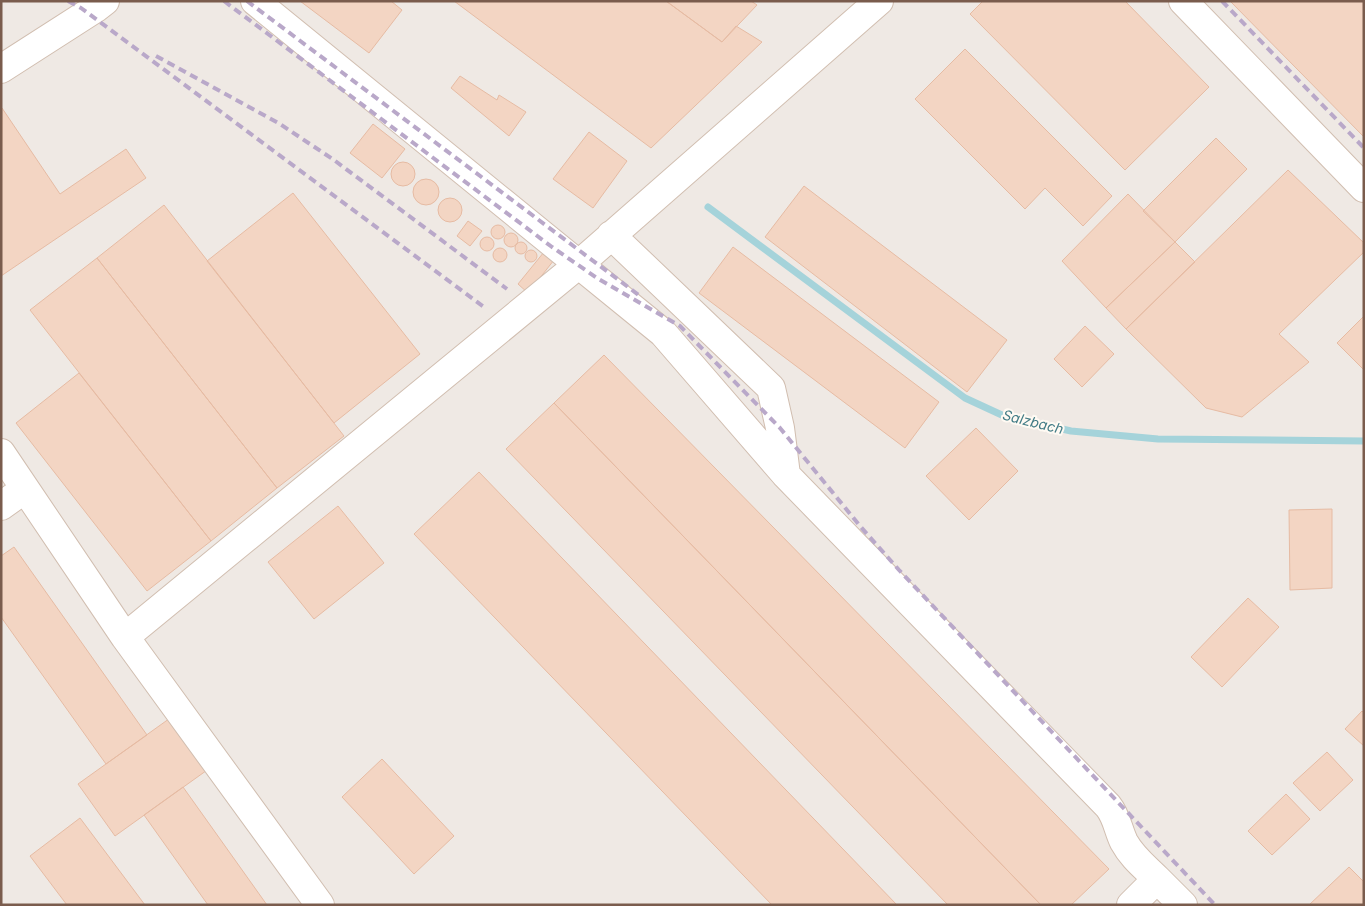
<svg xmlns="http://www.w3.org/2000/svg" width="1365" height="906" font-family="Inter,sans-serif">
	<rect width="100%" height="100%" fill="#fdf6ec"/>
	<!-- industrial -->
	<path fill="#efe9e4" d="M1,1H1364V905H1Z"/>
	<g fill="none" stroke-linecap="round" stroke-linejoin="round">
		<!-- stream -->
		<path stroke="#a5d3da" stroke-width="7" d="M708,207L965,398L1004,416L1071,431L1158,439L1364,441"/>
	</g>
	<!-- building -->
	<path fill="#f3d5c3" stroke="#e6bba3" d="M300,1H391L402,10L369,53Z
		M454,1H666L722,42L736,26L762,42L651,148Z
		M666,1H751L757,5L722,42Z
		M983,1H1125L1209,87L1125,170L970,14Z
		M1230,1H1364V137Z
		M965,49L1112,196L1083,226L1045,188L1025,209L915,99Z
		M460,76L497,100L499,95L526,112L509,136L451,88Z
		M2,108L60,194L126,149L146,178L1,276Z
		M373,124L405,149L382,178L350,153Z
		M589,132L627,161L593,208L553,179Z
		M1216,138L1247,169L1175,242L1143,211Z
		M391 174a12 12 0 1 1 24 0a12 12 0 1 1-24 0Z
		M1288,170L1364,243V252L1279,334L1309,362L1242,417L1206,408L1126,329Z
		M413 192a13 13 0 1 1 26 0a13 13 0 1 1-26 0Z
		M804,186L1007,340L967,392L765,237Z
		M293,193L420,354L334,423L207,261Z
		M1128,194L1175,242L1106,308L1062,261Z
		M438 210a12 12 0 1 1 24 0a12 12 0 1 1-24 0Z
		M164,205L344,436L277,488L97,258Z
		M468,221L482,231L470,246L457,236Z
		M491 232a7 7 0 1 1 14 0a7 7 0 1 1-14 0Z
		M504 240a7 7 0 1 1 14 0a7 7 0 1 1-14 0Z
		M480 244a7 7 0 1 1 14 0a7 7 0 1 1-14 0Z
		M515 248a6 6 0 1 1 12 0a6 6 0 1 1-12 0Z
		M1175,242L1195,262L1126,329L1106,308Z
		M733,247L939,402L905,448L699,293Z
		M493 255a7 7 0 1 1 14 0a7 7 0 1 1-14 0Z
		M525 256a6 6 0 1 1 12 0a6 6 0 1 1-12 0Z
		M544,252L554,260L528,293L518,284Z
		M97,258L277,488L211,541L30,310Z
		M1364,316V370L1337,343Z
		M1085,326L1114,354L1082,387L1054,359Z
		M604,355L1109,869L1071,905H1041L554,403Z
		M79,373L211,541L147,591L16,423Z
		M554,403L1041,905H948L506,449Z
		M976,428L1018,471L969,520L926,476Z
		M479,472L897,905H772L414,534Z
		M338,506L384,563L314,619L268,562Z
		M1332,509V588L1290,590L1289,510Z
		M14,547L147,735L106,764L1,617V556Z
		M1248,598L1279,627L1222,687L1191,657Z
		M1362,711L1364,713V746L1345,729Z
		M173,716L210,768L115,836L78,784Z
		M1327,752L1353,780L1320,811L1293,783Z
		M382,759L454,836L414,874L342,797Z
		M183,787L267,905H208L144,815Z
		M1286,794L1310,819L1272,855L1248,831Z
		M80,818L145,905H67L30,856Z
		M1349,867L1364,882V905H1309Z"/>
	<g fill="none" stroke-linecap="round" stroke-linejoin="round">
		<!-- minor casing -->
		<g stroke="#d1beb0" stroke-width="30">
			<path id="minor" d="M255,1L663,333L786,475L1108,806C1117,817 1118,830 1124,842C1132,857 1145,867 1157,879
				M1183,1L1364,188
				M1,69L96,8L105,1
				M611,235L771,388L780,428L786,475
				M1,453L125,637L320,905
				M1,506L25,489
				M125,637L578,265L879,1
				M1131,905L1157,879L1183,905"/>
		</g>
		<!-- minor -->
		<use href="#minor" stroke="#fff" stroke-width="28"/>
		<!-- rail -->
		<path stroke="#b9a8c9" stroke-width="4" stroke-dasharray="8 5" stroke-linecap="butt" d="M68,1L81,8L484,307
			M224,1L552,247L597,278L680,326L780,428L860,526L899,570L1215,905
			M247,1L640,296
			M1222,1L1364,148
			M156,56L280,124L334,160L507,289"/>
	</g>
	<g text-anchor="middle" stroke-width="4" stroke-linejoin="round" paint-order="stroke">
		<!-- water labels -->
		<g font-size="14" font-style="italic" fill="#437c86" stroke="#fffaf3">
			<text transform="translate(1033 422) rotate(14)" y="5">Salzbach</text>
		</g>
	</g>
	<!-- border -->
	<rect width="1365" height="906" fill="none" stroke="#7a5c4d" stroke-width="5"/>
</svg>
